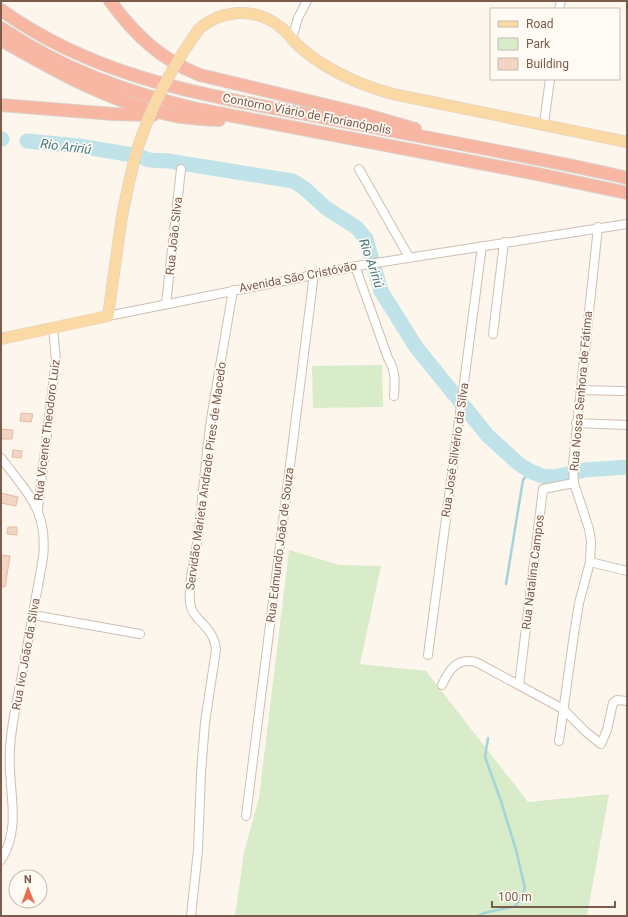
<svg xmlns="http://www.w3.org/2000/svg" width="628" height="917" font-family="Roboto,sans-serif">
	<rect width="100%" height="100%" fill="#fdf6ec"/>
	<!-- green -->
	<path fill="#d8ecc9" d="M382,365L383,407L313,408L312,366Z
		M289,550L339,565L381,566L360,664L426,671L528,802L609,794L587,916H235L244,852L259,798Z"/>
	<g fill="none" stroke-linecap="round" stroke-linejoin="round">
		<!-- stream -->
		<path stroke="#a5d3da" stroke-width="2.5" d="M506,584L523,480L530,471
			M478,916L484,913L516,906L525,888L516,850L501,801L485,757L488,738"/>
		<!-- river -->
		<path stroke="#bfe3e8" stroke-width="15" d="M1,139H2
			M27,141L79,146L139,156L149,160L168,161L293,181L304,188L326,208L357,228L366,239L381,291L416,347L488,436L519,464L530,471L542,476L554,477L585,470L627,467"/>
	</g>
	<!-- building -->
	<path fill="#f3d5c3" stroke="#e6bba3" d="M21,413L33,414L31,422L20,421Z
		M1,429L13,430L12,439H1Z
		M13,450L22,451L21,458L12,457Z
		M1,493L18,497L16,506L1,503Z
		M8,527H17V535L7,534Z
		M1,555L10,556L5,587H1Z"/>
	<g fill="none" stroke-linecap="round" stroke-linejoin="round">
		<!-- minor casing -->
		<g stroke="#d1beb0" stroke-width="10">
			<path id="minor" d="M559,9L561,1
				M292,39L298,18L307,1
				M544,124L550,79
				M359,169L409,257
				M355,266L388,358C396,372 395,381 394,396
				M166,304L181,169
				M108,316L363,265L627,224
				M493,334L504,242
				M580,390L623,391
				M576,423L627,425
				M1,458C28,494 48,510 43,558C36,597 29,636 22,675C17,700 11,725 10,750C7,789 23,825 1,860
				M38,509L56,360L53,328
				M590,562L627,571
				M33,615L140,634
				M428,655L482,246
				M442,685C449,670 457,657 476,662L563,709L586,732L601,744L607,730L613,703L617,700L627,701
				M519,685L543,489L574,483
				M559,741L574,634L579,603L590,562L591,541L589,529L574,483L573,464L598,227
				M246,816L314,274
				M191,916L198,850L201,773L205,722L216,650C214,625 192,621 190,603C188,579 196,555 199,531C203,492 206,452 212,413C219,372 226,331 233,290"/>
		</g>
		<!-- major casing -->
		<g stroke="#dad1cd" stroke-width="12">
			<path id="major" d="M199,29C222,9 256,7 280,27C285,30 289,35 293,40C300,48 309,55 318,61C342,77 366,87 393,94L627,142
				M1,339L108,316L122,216"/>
		</g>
		<!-- highway casing -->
		<g stroke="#dad1cd" stroke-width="14">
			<path id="highway" d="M110,1C134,34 161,60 200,75L363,114L415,129
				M1,10C98,79 201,94 315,116C374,127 433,139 492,150C537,159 582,167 627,178
				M1,28C62,69 125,92 197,109L537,174L627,193
				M1,40C55,71 110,102 171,115C186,119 204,119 219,120
				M1,105L113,114L153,115"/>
		</g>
		<!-- minor -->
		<use href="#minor" stroke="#fff" stroke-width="8"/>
		<!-- major -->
		<use href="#major" stroke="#fbd9a5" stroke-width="11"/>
		<!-- highway -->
		<use href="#highway" stroke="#f7b7a3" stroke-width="12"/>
		<!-- major-bridge casing -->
		<g stroke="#dad1cd" stroke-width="12" stroke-linecap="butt">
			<path id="major-bridge" d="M122,216C127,193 131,170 138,147C152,104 173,65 199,29"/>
		</g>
		<!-- major-bridge -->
		<use href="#major-bridge" stroke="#fbd9a5" stroke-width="11"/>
	</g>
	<g text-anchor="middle" stroke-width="3.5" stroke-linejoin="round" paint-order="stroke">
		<!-- street labels -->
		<g font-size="12" fill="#7a5c4d" stroke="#fffaf3">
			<text transform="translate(307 114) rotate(11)" y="4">Contorno Viário de Florianópolis</text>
			<text transform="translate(174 236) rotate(-84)" y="4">Rua João Silva</text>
			<text transform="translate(298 277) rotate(-11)" y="4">Avenida São Cristóvão</text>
			<text transform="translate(581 391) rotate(-85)" y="4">Rua Nossa Senhora de Fátima</text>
			<text transform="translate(47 430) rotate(-83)" y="4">Rua Vicente Theodoro Luiz</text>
			<text transform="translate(455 450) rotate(-82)" y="4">Rua José Silvério da Silva</text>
			<text transform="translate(206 476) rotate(-82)" y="4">Servidão Marieta Andrade Pires de Macedo</text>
			<text transform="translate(280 545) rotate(-83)" y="4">Rua Edmundo João de Souza</text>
			<text transform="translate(533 572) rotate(-83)" y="4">Rua Natalina Campos</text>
			<text transform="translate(26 654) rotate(-80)" y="4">Rua Ivo João da Silva</text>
		</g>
		<!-- water labels -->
		<g font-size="13" font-style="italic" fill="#437c86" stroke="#fffaf3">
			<text transform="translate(66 146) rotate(7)" y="5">Rio Aririú</text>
			<text transform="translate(372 263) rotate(71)" y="5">Rio Aririú</text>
		</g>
	</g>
	<!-- border -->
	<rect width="628" height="917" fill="none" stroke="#7a5c4d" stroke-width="4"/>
	<!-- legend -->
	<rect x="490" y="8" width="130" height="72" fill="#fffaf3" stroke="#cabbb1"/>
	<rect x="498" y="21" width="20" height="6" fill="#fbd9a5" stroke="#cabbb1"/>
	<text x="526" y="28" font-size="12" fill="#7a5c4d">Road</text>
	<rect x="498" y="38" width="20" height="12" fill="#d8ecc9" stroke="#cabbb1"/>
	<text x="526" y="48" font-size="12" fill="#7a5c4d">Park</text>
	<rect x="498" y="58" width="20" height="12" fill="#f3d5c3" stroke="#cabbb1"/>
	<text x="526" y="68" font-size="12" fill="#7a5c4d">Building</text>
	<!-- north arrow -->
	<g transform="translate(28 889) rotate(359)"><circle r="19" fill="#fffaf3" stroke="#cabbb1"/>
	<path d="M0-3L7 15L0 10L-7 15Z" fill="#e76f51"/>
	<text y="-6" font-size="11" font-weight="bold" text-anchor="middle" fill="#7a5c4d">N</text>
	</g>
	<!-- scale -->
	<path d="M492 901v6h123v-6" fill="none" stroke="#7a5c4d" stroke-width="2"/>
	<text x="498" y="901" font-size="12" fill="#7a5c4d" stroke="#fffaf3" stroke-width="3" paint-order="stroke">100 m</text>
</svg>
